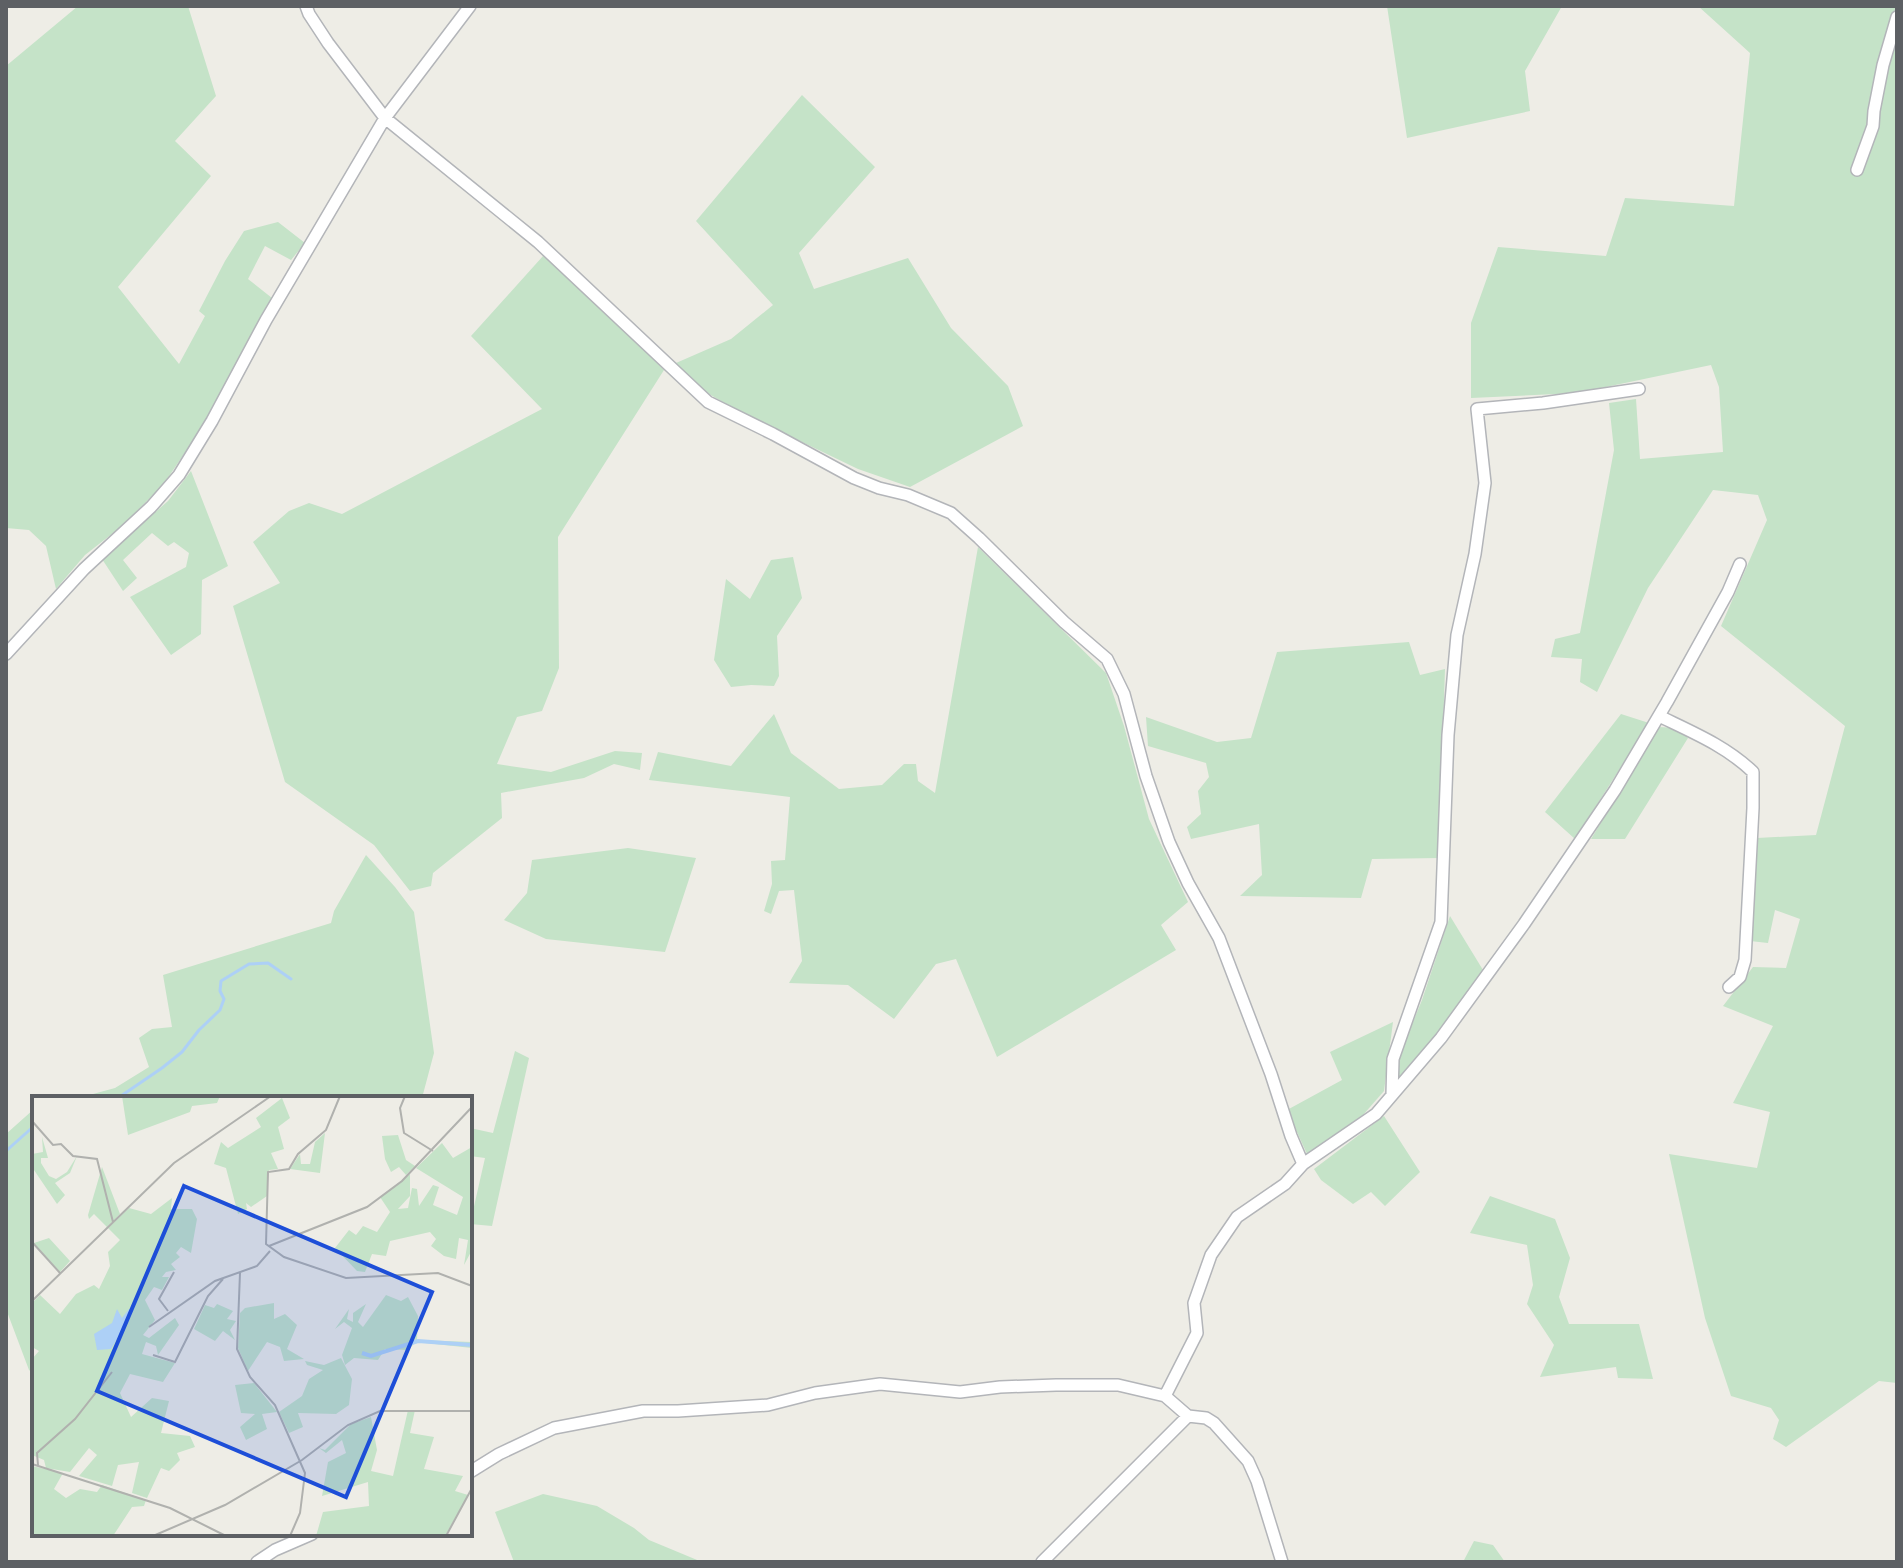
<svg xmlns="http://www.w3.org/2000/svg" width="1903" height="1568" font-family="'Open Sans',sans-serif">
	<rect width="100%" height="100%" fill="#eeede6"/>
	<!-- green -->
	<path fill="#c5e3c8" d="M78,6H188L216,96L175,141L211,176L118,287L179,364L205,316L199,311L225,261L244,231L278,222L305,243L291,260L265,246L248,279L272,298L207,420L163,485L122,526L85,555L56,589L46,546L29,530L6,528V66Z
		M1387,6H1562L1525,71L1530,111L1407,138Z
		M1698,6H1897V1383L1879,1381L1786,1447L1773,1439L1779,1420L1771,1408L1731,1396L1705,1318L1669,1154L1757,1168L1770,1112L1733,1103L1773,1026L1723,1006L1753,967L1786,968L1800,919L1775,910L1768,943L1750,941L1757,838L1816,835L1845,726L1721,626L1767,520L1758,495L1713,490L1648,588L1597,692L1580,682L1582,659L1551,657L1555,639L1580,633L1614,450L1609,403L1636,399L1640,459L1723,452L1719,387L1711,365L1577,393L1471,398V323L1498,247L1606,256L1625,198L1734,206L1750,53Z
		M802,95L875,167L799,253L814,289L908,258L951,328L1008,386L1023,426L910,487L858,469L742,413L702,390L676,363L731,339L773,305L696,221Z
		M543,256L595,299L664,370L558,537L559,668L542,711L517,717L497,764L551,772L615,751L642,753L640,770L614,764L584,778L501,793L502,818L433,873L431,886L410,891L374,845L285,782L233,606L280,583L253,542L289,511L309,503L342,514L542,409L471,336Z
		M191,471L228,566L202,580L201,634L171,655L130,597L186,567L189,553L174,542L168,546L152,533L123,560L137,578L123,591L102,559L168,501Z
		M978,547L1106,673L1124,726L1149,819L1188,902L1161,925L1176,950L997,1057L956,959L936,964L894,1019L848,985L789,983L802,961L794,890L779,891L771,914L764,911L772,884L771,861L785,860L790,797L649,780L658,752L731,766L774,714L791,753L839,789L882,785L904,764H916L918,781L935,793Z
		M793,557L802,598L777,636L779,676L774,686L751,685L731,687L714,660L726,579L750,599L771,560Z
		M1409,642L1420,675L1445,669L1439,858L1372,859L1361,898L1240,896L1262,875L1259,824L1191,839L1187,827L1201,814L1198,791L1209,777L1206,763L1148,746L1146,717L1217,742L1251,738L1277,652Z
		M1621,714L1649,723L1575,839L1545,812Z
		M1659,727L1677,728L1688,738L1625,839H1591Z
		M628,848L696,858L665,952L546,939L504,920L527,893L532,860Z
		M366,855L395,887L414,912L434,1053L422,1098H46L48,1096L93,1094L115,1088L149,1067L139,1038L152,1029L172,1027L163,975L331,923L334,911Z
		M1450,916L1483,970L1431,1041L1399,1081V1056L1422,1000Z
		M1393,1022L1384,1091L1363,1115L1307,1154L1287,1110L1342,1080L1330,1052Z
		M515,1051L529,1058L492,1226L470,1224L485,1158L470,1156V1128L493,1133Z
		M34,1109V1374L29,1370L6,1309V1134Z
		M1384,1116L1420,1172L1385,1206L1371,1192L1353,1204L1321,1180L1314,1169Z
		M1490,1196L1555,1219L1570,1258L1559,1297L1569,1324H1639L1653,1379L1618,1378L1616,1367L1540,1377L1554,1345L1527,1304L1533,1285L1527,1245L1470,1233Z
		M543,1494L597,1506L634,1528L649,1540L702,1562H514L495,1512Z
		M1474,1541L1493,1545L1505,1562H1463Z"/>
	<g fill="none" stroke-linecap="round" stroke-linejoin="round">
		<!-- stream -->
		<path stroke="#add0f6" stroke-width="3" d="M118,1098L162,1068L182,1052L199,1030L220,1010L224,999L220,991L221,981L249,964L268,963L291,979
			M6,1151L34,1126"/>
		<!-- minor casing -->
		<g stroke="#b3b5b9" stroke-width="14">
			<path id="minor" d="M306,6L309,14L328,43L385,118L538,242L708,402L773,434L854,478L879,488L908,495L951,513L979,538L1064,622L1107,659L1124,694L1146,776L1169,842L1188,883L1219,938L1271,1074L1291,1136L1303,1164
				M1857,170L1873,126L1874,111L1883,65L1897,17
				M6,654L84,569L151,507L179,475L212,421L266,320L385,118L470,6
				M1659,716C1692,732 1726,746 1753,772V808L1745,960L1740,977L1729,987
				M1392,1095L1393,1059L1441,922L1448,735L1457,635L1475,554L1485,483L1477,409L1543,403L1639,389
				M1165,1396L1197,1333L1194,1303L1211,1255L1237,1217L1285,1184L1303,1164L1376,1114L1441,1038L1524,924L1615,790L1667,702L1728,592L1740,564
				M470,1472L499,1454L554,1428L643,1411H678L768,1405L815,1393L880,1384L960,1392L1000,1387L1056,1385H1118L1165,1396L1188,1416L1206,1418L1214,1423L1248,1461L1257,1481L1282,1562
				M257,1562L275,1550L312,1534
				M1042,1562L1188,1416"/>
		</g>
		<!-- minor -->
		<use href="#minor" stroke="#fff" stroke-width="11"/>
	</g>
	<!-- overview -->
	<g transform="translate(32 1096)">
		<rect width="440" height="440" fill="#eeede6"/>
		<path d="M90,0H188L185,7L160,10L158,16L96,39ZM250,2L258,22L246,31L252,53L239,57L246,73L237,74L235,100L219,111L214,107L215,113L206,118L194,72L182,68L189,46L196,52L229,31L224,22ZM293,37L288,77L258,73L268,58L269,68H278L283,46ZM366,39L374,64L383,70L374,79L367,71L359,76L353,63L350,40ZM10,41L16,62H9V67L17,80L24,83L35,76L45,60L38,77L23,87L33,99L25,108L2,74L0,58L11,56ZM410,47L421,62L440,51V154L432,169L436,144L427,142L424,163L412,160L399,150L404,143L398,136L358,145L354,160L340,158L333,176L325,175L303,152L317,134L324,139L331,130L345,136L358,116L348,101L378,78V100L366,113L376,112L380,92L385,93L387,110L401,89L407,91L401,109L425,119L431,101L384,72ZM70,71L88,118L75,131L62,118L57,123L56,119ZM140,102L139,113H160L165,123L159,157L149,151L144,157L148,161L139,168L144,174L134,176L130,181H137L130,194L122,191L113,204L123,224L111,239L117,242L143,222L147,229L126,259L124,250L114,246L110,258L143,267L131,286L98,278L88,297L99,321L120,302L137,305L129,337L158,340L163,351L145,357L148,364L137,375L129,372L115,402L100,397L107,366L86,369L80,390L47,380L65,359L57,352L38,376L14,372L12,364L0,359V263L7,255L0,251V207L8,199L28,218L44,198L62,189L67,193L78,170L76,156L88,144L76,132L97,112L119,118ZM17,142L38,165L28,176L2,147ZM354,199L369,205L376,201L386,220L385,244L440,246V252L384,246L376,254L353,253L346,264L322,262L313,269L310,259L320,232L312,226L303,233L317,213L315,223L321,226V217L334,208L326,226L331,231ZM242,207V223L253,218L265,229L255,253L272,263L252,265L248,251L235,246L216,275L206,252L208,217L213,212ZM185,208L201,215L195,223L204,225L198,234L203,244L191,235L183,245L162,233L173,209L182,212ZM309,262L320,283L317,309L304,318L266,317L271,331L257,337L247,316L270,300L277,283L291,274L275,269L273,265L292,269ZM222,287L245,316L230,318L235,333L214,344L208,331L223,318L209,317L203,289ZM376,314H383L378,337L402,341L392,373L431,380L423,395L436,399L413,440H284L291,416L337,410L336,386L290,400L296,366L314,357L310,344L294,357L287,352L293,354L319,328L339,321L345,354L339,375L361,380ZM0,370L31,377L22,393L34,402L48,393L65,396L70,389L114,404L112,410L100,411L81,440H0Z" fill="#c5e3c8"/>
		<path d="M85,213L90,222L97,213L101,215L79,253L65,254L62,238L80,227Z" fill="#add0f6"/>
		<path fill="none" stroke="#add0f6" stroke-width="4" d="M330,257L339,260L386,245L440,249"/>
		<path fill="none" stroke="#b0b1ae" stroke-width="2" d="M308,0L294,34L266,58L257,73L236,76L234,148L252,161L314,182L406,177L440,190M373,0L368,12L372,37L401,55M0,25L21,49L29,48L41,60L65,63L81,126M0,146L28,177M237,150L335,111L370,85L440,11M208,177L205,253L218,281L243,309L273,377L268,417L258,440M0,205L142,67L239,0M136,215L127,203L142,176M117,231L183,185L225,170L238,155M121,259L143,266L176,200L191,183M0,368L138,412L194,440M6,369L5,357L43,323L80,276M121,440L193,409L270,364L316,329L348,315H440M414,440L440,392"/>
		<path fill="#1d4ed8" fill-opacity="0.15" stroke="#1d4ed8" stroke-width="4" d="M152,90L400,196L314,401L65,295Z"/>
		<rect width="440" height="440" fill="none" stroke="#5d6064" stroke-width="4"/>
	</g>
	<!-- border -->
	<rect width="1903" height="1568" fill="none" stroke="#5d6064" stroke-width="16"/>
</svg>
